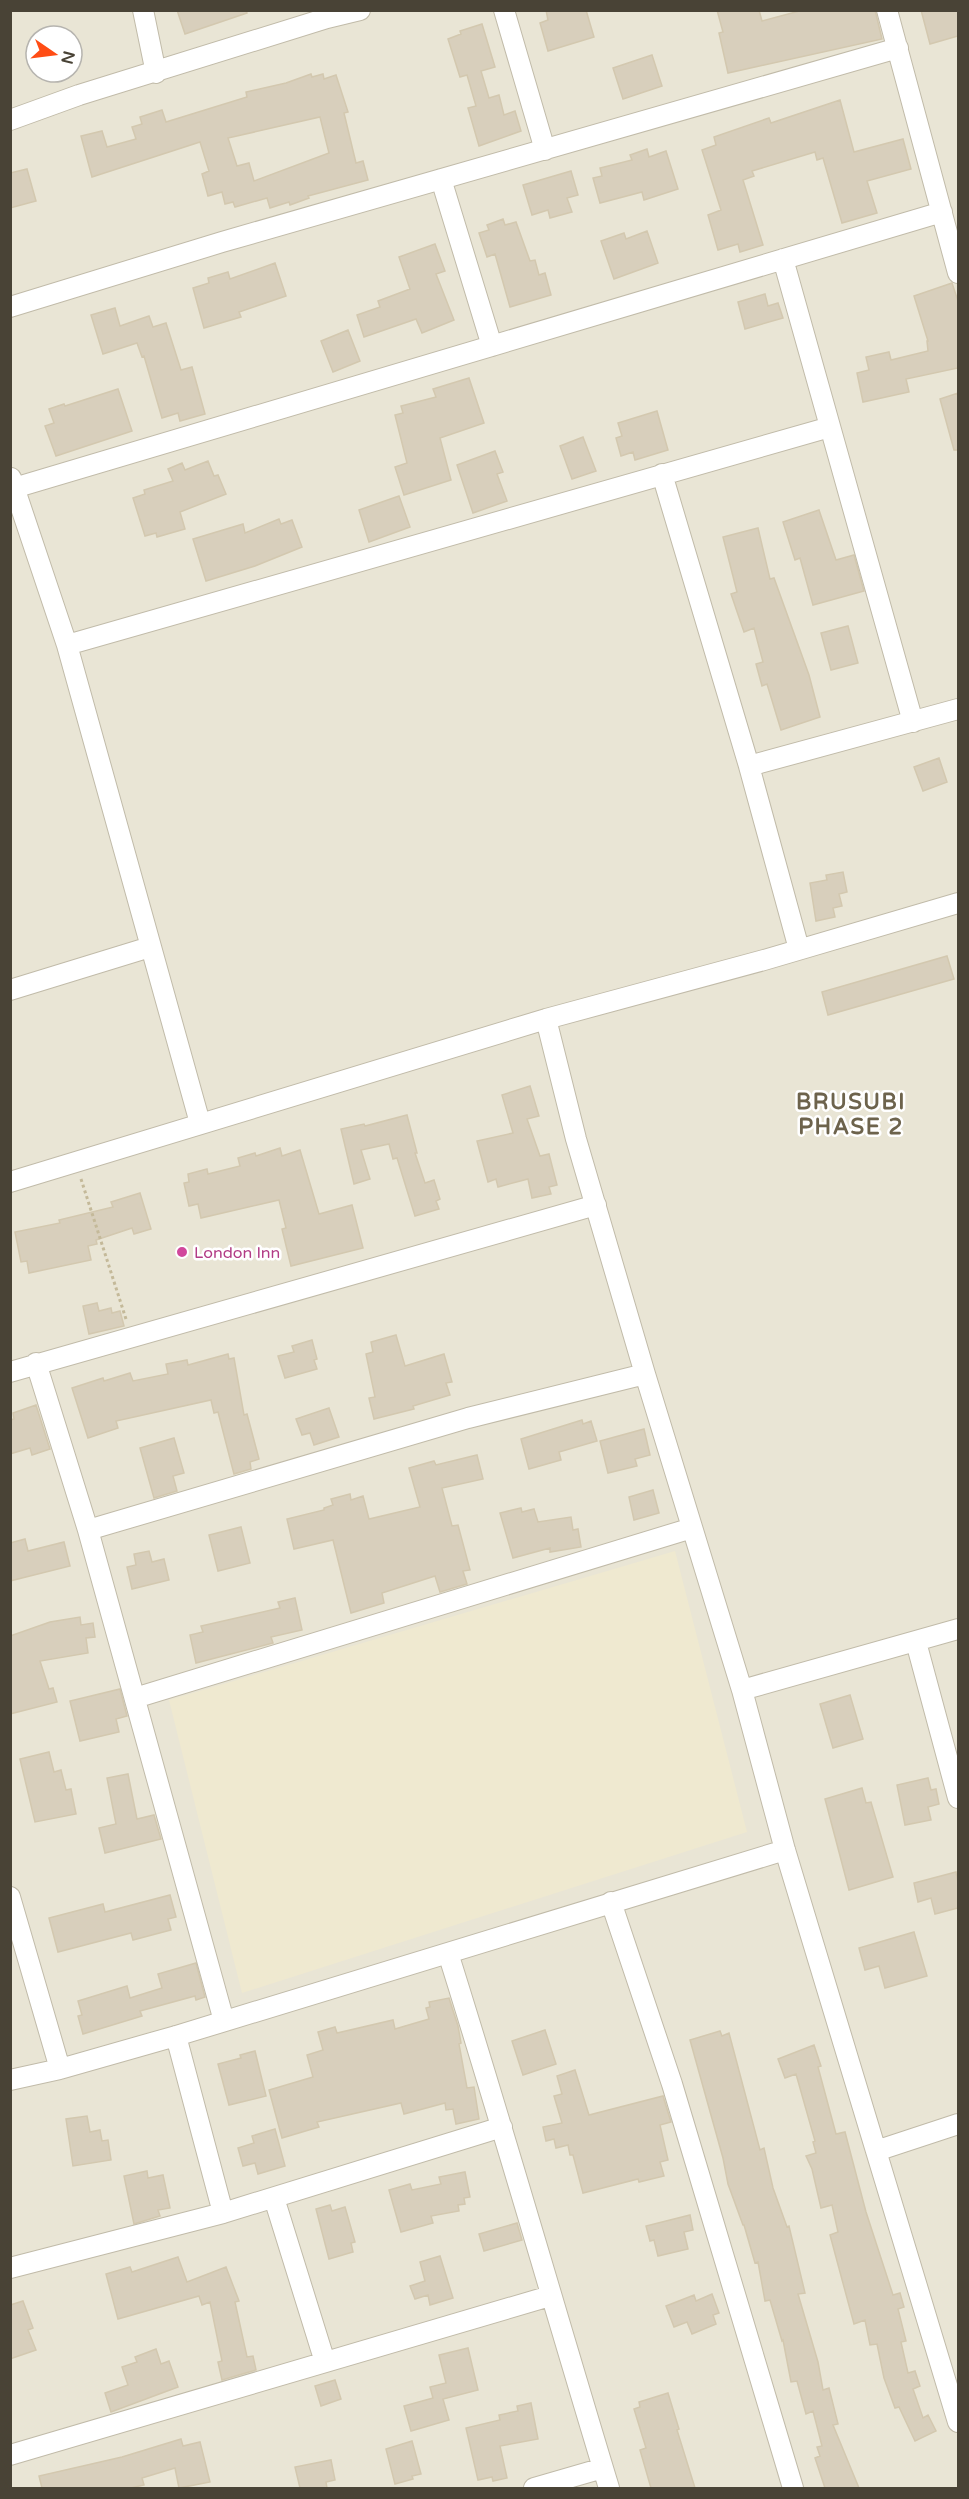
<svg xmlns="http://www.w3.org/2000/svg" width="969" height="2499" font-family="'Varela Round',sans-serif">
	<rect width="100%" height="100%" fill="#f5f2e8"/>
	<!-- residential -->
	<path fill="#e9e5d5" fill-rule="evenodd" d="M11,11H958V2488H11ZM36,36H72V72H36Z"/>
	<!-- education -->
	<path fill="#efe9d0" d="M675,1551L747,1832L242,1993L169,1700Z"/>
	<!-- building -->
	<path fill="#d8cfbc" stroke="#d3c8af" stroke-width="1.5" fill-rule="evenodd" d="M177,10H246L247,13L185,34Z
		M546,10H586L594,37L548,51L540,23L548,20Z
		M717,10H759L762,21L803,10H875L882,39L728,73L719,33L723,32Z
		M921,10H958V36L930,44Z
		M482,24L495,67L481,71L489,98L499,95L504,115L515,111L521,131L479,146L468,108L476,106L467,75L460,77L448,39L461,34L460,31Z
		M652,55L662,86L623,99L613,68Z
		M311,74L312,77L323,74L324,79L336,75L348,112L344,113L356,163L363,161L368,180L308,196L309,198L290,205L289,202L270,208L267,198L235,207L233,202L225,204L222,192L208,196L202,174L209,171L200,142L92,177L81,136L102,131L107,147L136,139L132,127L142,124L140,117L162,110L166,122L247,97L246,92L286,83ZM320,117L329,153L254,181L249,163L237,166L228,138Z
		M840,100L854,152L903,139L911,169L867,181L877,213L842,223L823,158L817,160L815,152L752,171L754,176L743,180L763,245L740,252L738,244L718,250L708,215L721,210L702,150L716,145L714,137L769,118L771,123Z
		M647,149L649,157L666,151L678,189L644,200L642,192L600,203L593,178L602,176L600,168L632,160L630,155Z
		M27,169L36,201L10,208V173Z
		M571,171L578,195L567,198L572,212L550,218L548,210L532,215L523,185Z
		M503,219L505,225L516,222L530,261L535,260L539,275L545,273L551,295L510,307L495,254L487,257L479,233L489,230L487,225Z
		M647,231L658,263L614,279L601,241L624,233L626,239Z
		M435,244L445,271L436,274L454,320L422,333L416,319L364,337L357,315L380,307L378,301L410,289L399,257Z
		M275,263L286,296L239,312L241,317L204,328L193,288L209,283L208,278L228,272L230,279Z
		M952,283L958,301V368L906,379L909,392L863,402L857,373L869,370L866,357L889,352L891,360L928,351L927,341H928L914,296Z
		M765,294L768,306L778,303L783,318L745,329L738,302Z
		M115,308L120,326L149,316L153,327L166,323L181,370L192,367L205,414L180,421L178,413L162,418L144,356L142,357L137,343L103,354L91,315Z
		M348,330L360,361L333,372L321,341Z
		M469,378L484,423L440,438L451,480L404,495L395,467L407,463L395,415L403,413L401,406L436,397L433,389Z
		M118,389L132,431L56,456L45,426L54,423L49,409L64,404L65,406Z
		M958,393V450H954L940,399Z
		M657,411L668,450L635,460L633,452L621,456L616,438L622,436L618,423Z
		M583,437L596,471L572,479L560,446Z
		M495,451L503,472L497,474L507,501L473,513L457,465Z
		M208,461L214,476L218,475L226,494L180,512L185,529L157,537L156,533L145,536L133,498L145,494L144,490L173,481L168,469L182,463L185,470Z
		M399,496L410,527L369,542L359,510Z
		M819,510L836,560L854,555L864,591L813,605L800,558L795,560L783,522Z
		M279,519L281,524L292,520L302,547L255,566L206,581L193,539L243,524L245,533Z
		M758,528L770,579L774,578L809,675L820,717L781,730L767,684L762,686L756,664L763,662L754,628L744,632L731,594L737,592L723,537Z
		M848,626L858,663L831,670L821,633Z
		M939,758L947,782L923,791L914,767Z
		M843,872L847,892L839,894L842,906L833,908L835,917L816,921L810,883L827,880L826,875Z
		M947,956L954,979L828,1015L822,992Z
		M530,1086L539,1116L527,1119L540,1156L549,1154L557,1185L549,1187L551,1194L532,1198L528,1179L498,1187L496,1179L488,1182L477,1141L513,1133L502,1095Z
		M407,1115L417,1153H415L425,1183L434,1180L440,1199L436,1201L439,1209L415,1216L397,1158L393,1159L389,1144L361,1150L370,1179L354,1184L341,1129L364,1124L365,1126Z
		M280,1148L282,1156L300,1150L319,1214L352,1205L363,1248L291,1266L282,1229L286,1228L279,1200L201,1218L198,1204L189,1206L184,1183L189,1182L188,1174L207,1169L208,1174L240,1166L238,1158L255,1153L256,1156Z
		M140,1193L151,1229L134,1234L132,1228L96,1240L97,1244L88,1246L91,1260L29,1273L27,1261L21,1262L15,1232L60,1223L59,1220L113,1207L111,1202Z
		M97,1303L99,1311L111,1308L112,1313L120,1311L124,1326L89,1334L83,1306Z
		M396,1335L405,1366L444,1354L452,1382L446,1383L450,1395L413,1406L414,1409L374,1419L369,1398L375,1397L366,1354L373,1352L371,1342Z
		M312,1340L317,1359L314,1360L317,1369L285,1378L278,1356L294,1352L292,1346Z
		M228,1354L229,1359L234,1358L244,1415L247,1414L259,1459L250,1462L251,1469L234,1474L218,1412L214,1413L211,1400L116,1421L118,1428L88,1438L72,1388L103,1378L104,1381L130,1373L133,1381L168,1374L166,1364L187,1360L188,1365Z
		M36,1405L50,1449L32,1455L30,1448L10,1454V1420L14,1419L13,1413Z
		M329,1408L339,1437L314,1445L310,1433L302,1435L296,1419Z
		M582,1420L583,1424L591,1421L597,1441L559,1452L561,1460L529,1469L521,1439Z
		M644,1429L650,1455L635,1459L637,1466L608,1473L600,1441Z
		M174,1438L184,1473L173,1476L177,1491L154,1498L140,1448Z
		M477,1455L483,1479L442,1488L452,1526L458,1525L470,1570L463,1571L467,1584L440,1592L435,1576L382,1593L384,1603L351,1613L333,1540L294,1549L287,1519L324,1510V1508L333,1505L331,1499L350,1494L351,1500L363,1496L369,1519L420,1507L409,1468L434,1461L436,1465Z
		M653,1490L659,1513L634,1520L629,1497Z
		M521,1508L522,1512L534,1509L538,1522L571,1517L573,1530L578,1529L581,1547L550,1552V1548L513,1558L500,1513Z
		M241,1527L250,1563L218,1571L209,1535Z
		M25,1539L28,1551L64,1542L70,1566L10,1581V1543Z
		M149,1551L152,1562L164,1559L169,1580L132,1589L127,1567L136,1565L134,1554Z
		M295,1598L302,1630L271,1637L273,1643L196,1663L190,1635L203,1632L201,1626L280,1608L278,1602Z
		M80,1617L81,1625L93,1623L95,1637L86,1638L88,1653L40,1661L49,1689L53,1688L57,1702L10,1714V1636L50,1622Z
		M120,1689L127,1716L116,1719L119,1732L80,1741L70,1701Z
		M850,1695L863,1739L833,1748L820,1704Z
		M49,1752L54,1772L61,1770L66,1790L71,1789L76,1814L35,1822L20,1759Z
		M128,1774L137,1819L154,1815L161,1839L105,1853L99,1828L116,1824L107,1778Z
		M928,1778L931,1790L936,1789L939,1804L928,1807L931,1820L905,1825L897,1785Z
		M862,1788L866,1803L871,1802L893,1877L849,1890L825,1799Z
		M956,1872L958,1882V1908L935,1914L931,1898L918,1902L914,1883Z
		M170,1895L176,1917L168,1919L171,1930L133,1940L131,1933L58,1952L49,1918L103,1904L105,1912Z
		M914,1932L927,1976L885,1988L879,1966L865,1970L859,1948Z
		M196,1963L205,1997L196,2000L195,1996L140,2011L142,2016L83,2034L78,2016L82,2015L78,2001L127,1986L130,1998L162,1988L158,1974Z
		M449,1998L458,2026L461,2043L459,2044L467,2088L474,2087L479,2119L456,2124L453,2109L446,2110L445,2103L404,2114L401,2103L317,2122L319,2127L282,2138L269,2090L313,2077L307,2055L323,2050L318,2032L335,2027L337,2033L393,2020L395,2029L429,2019L426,2008L430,2007L429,2002Z
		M545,2030L556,2064L523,2075L512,2041Z
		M720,2031L722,2036L729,2033L760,2150L764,2148L773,2188L787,2227L789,2226L805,2293L798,2294L818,2362L823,2390L829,2388L838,2424L833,2425L859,2488H825L815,2458L820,2456L817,2447L822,2446L813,2411L806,2414L797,2381L791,2382L783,2340L782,2341L770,2300L765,2301L758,2262L755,2263L744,2225H743L728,2184L723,2158L690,2040Z
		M814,2045L821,2066L818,2067L836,2134L845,2132L866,2212L893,2295L900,2293L904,2307L898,2309L906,2341L901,2342L908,2373L915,2371L920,2386L913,2389L923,2418L928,2415L936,2431L915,2441L899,2407L895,2408L884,2378L877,2344L870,2345L865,2320L854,2324L830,2235L838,2232L832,2205L821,2208L812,2169L806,2156L816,2153L813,2142L815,2141L796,2074L785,2078L778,2059Z
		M255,2051L266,2096L229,2105L218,2064L241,2058L240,2055Z
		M575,2070L589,2115L663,2096L671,2122L660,2125L668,2160L660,2162L664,2176L639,2182L638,2179L583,2193L573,2155H570L568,2145L556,2148L554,2139L546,2141L543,2127L562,2123L554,2096L562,2094L557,2076Z
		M87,2116L90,2132L100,2130L102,2141L108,2140L111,2160L73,2166L66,2119Z
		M275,2129L285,2166L258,2174L255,2163L243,2166L238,2148L254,2143L252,2136Z
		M147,2171L148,2178L163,2175L170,2208L158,2210L160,2216L134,2224L124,2176Z
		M465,2172L470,2197L464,2198L465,2204L458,2205L459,2211L431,2216L433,2223L401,2232L389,2190L410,2184L412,2190L441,2184L439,2177Z
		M330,2205L332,2211L345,2207L355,2242L351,2243L353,2252L329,2259L316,2209Z
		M690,2215L693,2230L684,2232L688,2249L658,2256L654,2240L650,2241L646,2226Z
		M517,2223L522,2240L484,2251L479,2234Z
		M440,2256L453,2298L430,2305L428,2295L415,2299L410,2286L425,2281L420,2262Z
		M178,2257L187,2282L226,2267L239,2301L235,2302L247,2357L253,2356L256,2370L222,2380L218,2362L222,2361L210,2302L202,2305L199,2296L118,2319L106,2274L130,2267L132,2272Z
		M712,2294L719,2313L713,2315L716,2324L692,2334L687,2322L674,2327L666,2306L694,2295L696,2301Z
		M23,2301L33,2328L28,2330L36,2350L10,2359V2305Z
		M468,2348L478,2390L443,2399L449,2420L411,2431L404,2406L433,2398L430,2387L446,2383L439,2355Z
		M156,2349L161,2364L169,2361L178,2387L111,2412L105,2393L128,2385L122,2367L137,2362L135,2357Z
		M335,2380L341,2399L321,2406L315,2386Z
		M668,2393L679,2429L677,2430L695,2488H651L640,2450L646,2448L634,2409L640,2407L639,2402Z
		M531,2403L538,2439L500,2446L507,2478L493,2481L492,2477L478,2480L466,2428L500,2420L499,2415L518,2411L517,2406Z
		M181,2439L183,2446L200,2442L210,2482L179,2488L175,2468L142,2478L144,2485L131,2488H42L39,2476L122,2457Z
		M412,2441L421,2474L412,2476L413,2479L395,2484L386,2449Z
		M331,2460L335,2480L326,2482L327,2488H300L295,2467Z"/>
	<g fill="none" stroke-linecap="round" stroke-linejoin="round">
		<!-- minor casing -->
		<g stroke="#c1bba9" stroke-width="22">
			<path id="minor" d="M143,10L156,73
				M504,10L545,150
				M887,10L958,273
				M10,120L79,95L327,18L360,10
				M441,179L492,346
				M783,259L913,722
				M10,307L222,242L898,48
				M662,474L749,766L799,949
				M11,478L67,645L200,1123
				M14,488L942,212
				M67,645L830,427
				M749,766L958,709
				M10,990L150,947
				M546,1019L576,1139L645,1374L742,1690L785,1850L958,2422
				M10,1182L546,1019L764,960L958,903
				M36,1363L88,1530L224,2021
				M10,1372L596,1205
				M88,1530L468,1418L645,1374
				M916,1642L958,1798
				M742,1690L958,1629
				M135,1698L692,1528
				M10,1897L60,2069
				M611,1902L672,2084L793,2488
				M448,1953C504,2131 555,2310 609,2488
				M176,2036L223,2213
				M10,2080L60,2069L176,2036L785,1850
				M876,2151L958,2124
				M274,2198L325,2362
				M10,2268L223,2213L502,2127
				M10,2455L550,2296
				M534,2488L603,2468"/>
		</g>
		<!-- path -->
		<path stroke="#c4b999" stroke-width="3" stroke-dasharray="3 3" stroke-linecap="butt" d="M81,1179L126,1319"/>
		<!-- minor -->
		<use href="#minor" stroke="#fff" stroke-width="20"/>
	</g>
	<!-- markers -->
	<circle fill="#d1479c" stroke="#fff" stroke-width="2" cx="182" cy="1252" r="6"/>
	<g text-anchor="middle" stroke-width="5" stroke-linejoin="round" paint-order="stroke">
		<!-- hotel labels -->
		<g font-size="16" fill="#b23c85" stroke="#fff" text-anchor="start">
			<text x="194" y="1258">London Inn</text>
		</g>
		<!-- district labels -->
		<g font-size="22" font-weight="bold" letter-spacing="1.5" fill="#6d634c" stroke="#fff">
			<text x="851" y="1109">BRUSUBI<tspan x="851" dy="25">PHASE 2</tspan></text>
		</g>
	</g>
	<!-- border -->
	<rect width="969" height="2499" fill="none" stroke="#494336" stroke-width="24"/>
	<!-- north arrow -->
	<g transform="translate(54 54) rotate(104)"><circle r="28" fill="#ffffff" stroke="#b6b4af" stroke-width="1.5"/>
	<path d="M0-4.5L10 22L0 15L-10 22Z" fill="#ff4d15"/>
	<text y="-9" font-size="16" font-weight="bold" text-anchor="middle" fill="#494336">N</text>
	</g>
</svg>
